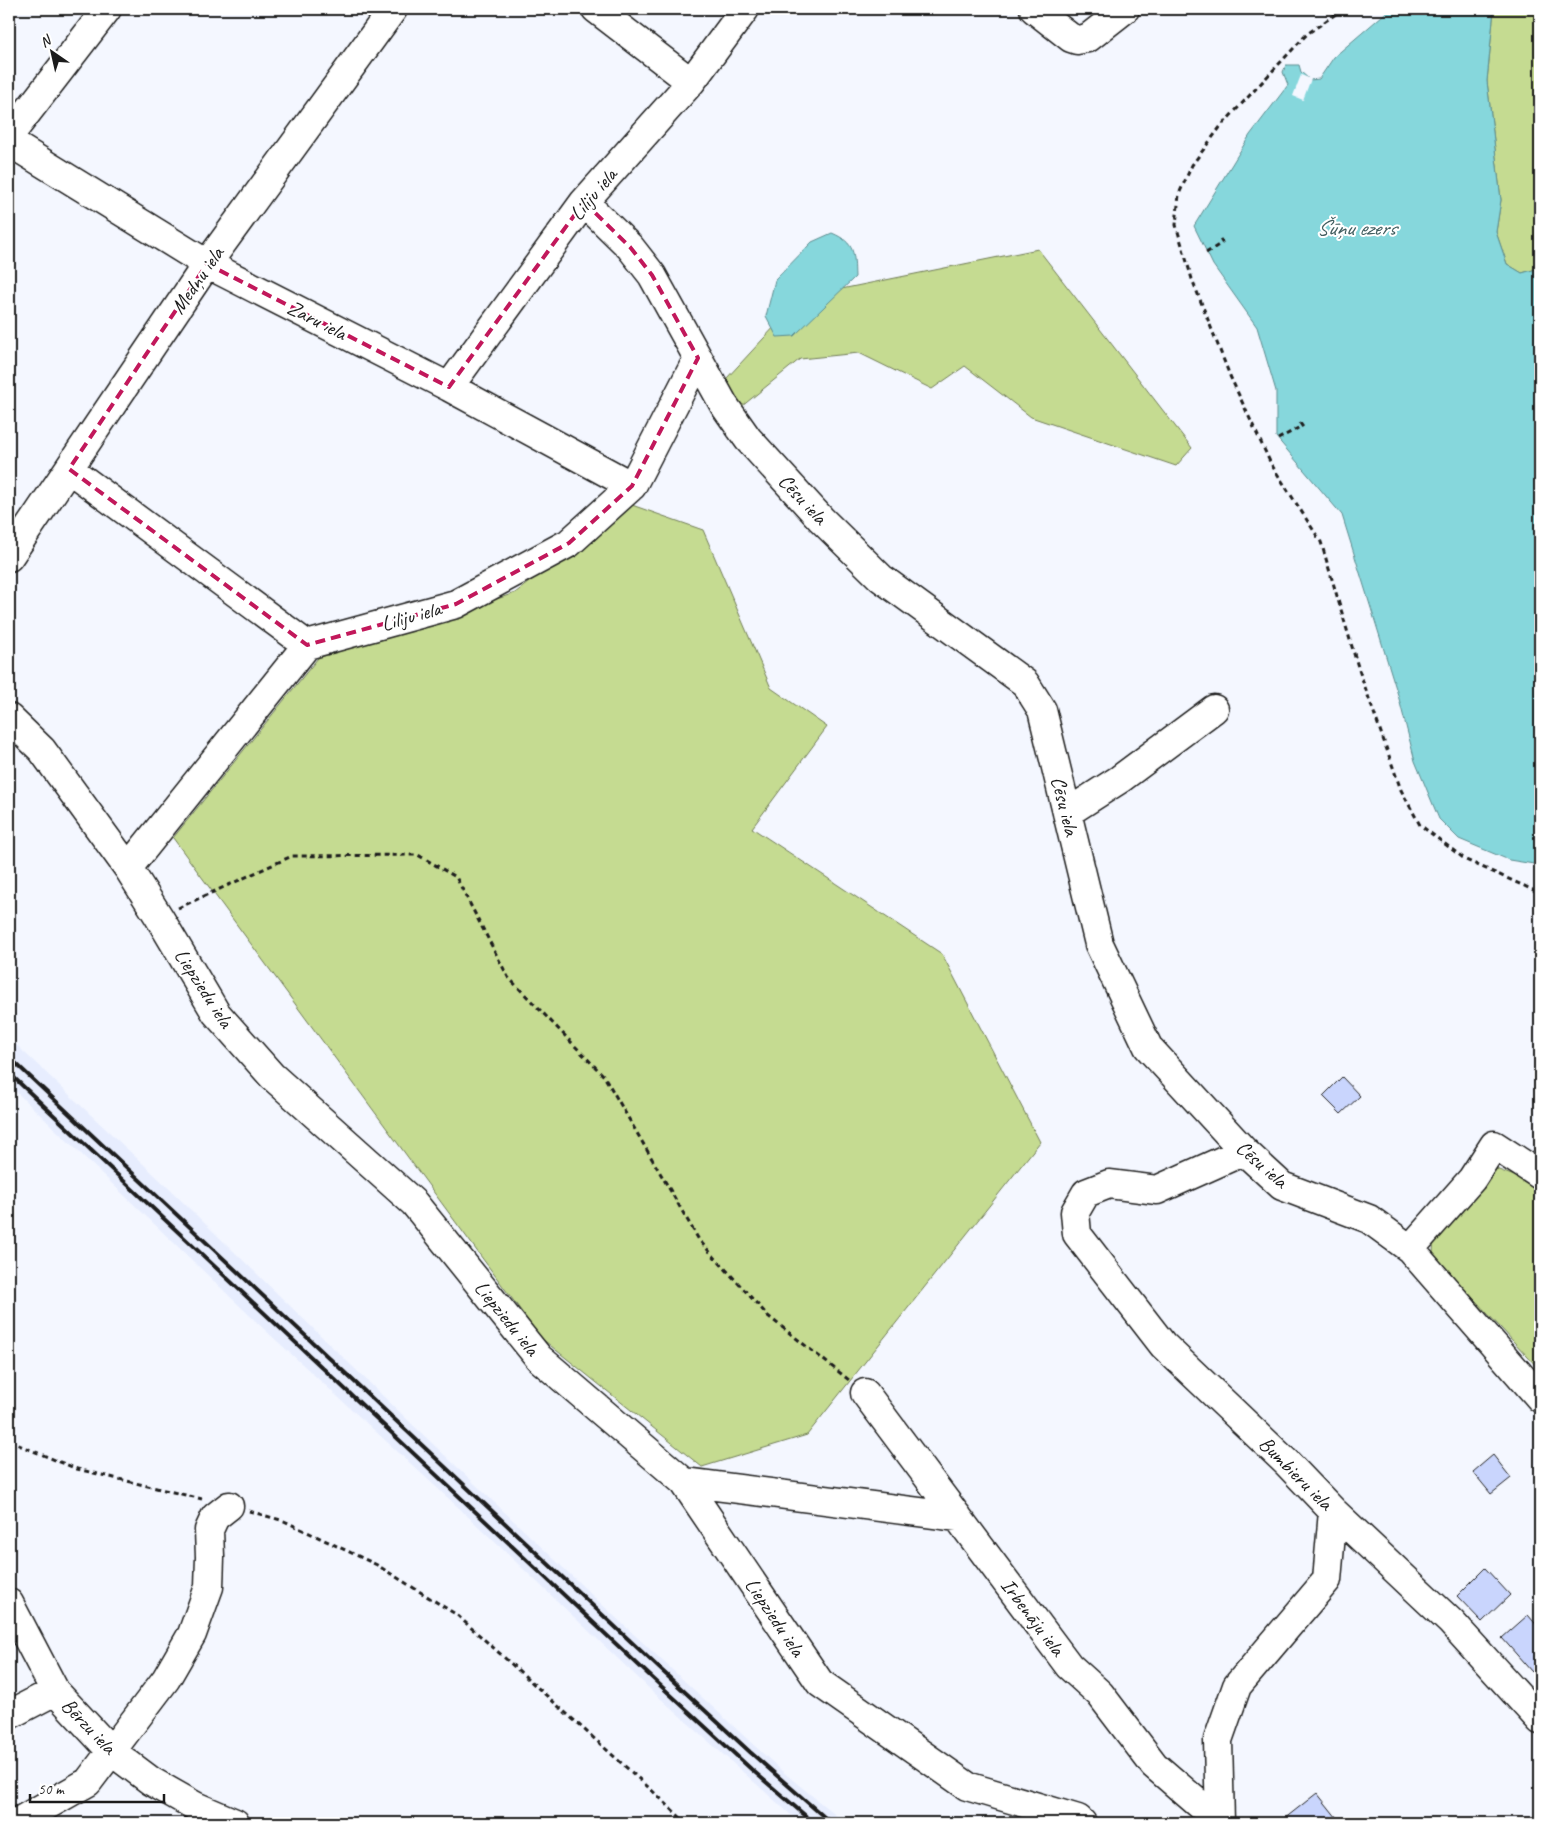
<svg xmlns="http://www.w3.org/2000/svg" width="1549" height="1832" font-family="Caveat,sans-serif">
	<rect width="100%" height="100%" fill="#f4f7ff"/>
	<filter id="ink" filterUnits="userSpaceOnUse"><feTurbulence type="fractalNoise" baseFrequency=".02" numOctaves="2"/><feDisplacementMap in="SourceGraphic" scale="10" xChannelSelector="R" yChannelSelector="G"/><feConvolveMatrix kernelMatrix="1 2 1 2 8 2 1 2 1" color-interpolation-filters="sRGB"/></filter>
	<g filter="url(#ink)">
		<!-- built -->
		<path fill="#e7edfe" d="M9,1038L158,1178L415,1427L614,1616L782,1771L845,1823H800L652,1691L459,1508L265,1330L9,1085Z"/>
		<!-- green -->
		<path fill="#c5db91" stroke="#707c56" d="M1494,9H1540V246H1539L1536,258L1540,260V268L1522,273L1507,264L1496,232L1501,200L1487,81Z
			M1038,249L1192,448L1176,466L1031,417L965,366L932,389L859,353L800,359L741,407L726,379L802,297Z
			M629,504L703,530L771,688L827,727L752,828L942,954L1040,1142L807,1435L702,1467L541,1338L173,838L318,658L515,593Z
			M1491,1167L1540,1186V1370L1433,1255L1434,1229Z"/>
		<!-- water -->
		<path fill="#86d7dc" stroke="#5c8c8f" d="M1390,9H1494L1487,81L1501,200L1496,232L1507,264L1522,273L1540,268V865L1509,860L1459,839L1439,819L1415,761L1398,695L1342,515L1276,437V391L1257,327L1213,265L1194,226L1250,135L1288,85L1283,72L1286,65H1299L1301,72L1310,80L1319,79L1334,57Z
			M832,233C856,243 854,254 855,277L794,336L777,337L766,316L775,280L812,242Z"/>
		<!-- pier -->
		<path fill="#f4f7ff" d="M1301,75L1311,79L1303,100L1293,96Z"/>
		<!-- building -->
		<path fill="#c9d5fd" stroke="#1c1c1c" d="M1342,1077L1360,1096L1341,1114L1323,1096Z
			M1493,1455L1511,1478L1491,1494L1473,1472Z
			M1485,1568L1510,1595L1482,1622L1457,1596Z
			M1528,1615L1540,1629V1664L1532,1672L1502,1638Z
			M1317,1793L1341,1823H1279Z"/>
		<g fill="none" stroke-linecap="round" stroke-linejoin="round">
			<!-- minor casing -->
			<g stroke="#1c1c1c" stroke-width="31">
				<path id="minor" d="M596,9L691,82
					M1034,9L1071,38L1077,40L1088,38L1125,9
					M9,136L107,9
					M9,142L207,264L449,387L632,486
					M584,202L630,247L652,275L724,405L748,439L821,519L881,578L1025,683L1042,710L1099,944L1148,1047L1244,1151L1282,1186L1369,1219L1410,1249L1540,1398
					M449,387L584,202L691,82L745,9
					M69,469L307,645L456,604L569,543L632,486L698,358
					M9,557L207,264L393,9
					M9,718L42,750L128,868L159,917L216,1013L272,1076L414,1203L539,1358L684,1482L820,1683L967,1786L1078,1819L1082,1823
					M1067,813L1120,779L1214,709
					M128,868L307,645
					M1244,1151L1157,1190L1109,1184L1086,1193L1075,1212L1077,1234L1163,1345L1287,1463L1333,1511L1451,1622L1540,1720
					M1410,1249L1472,1179L1494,1145L1540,1175
					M865,1393L1069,1666L1100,1694L1154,1765L1221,1823
					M684,1482L958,1517
					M9,1603L55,1691L111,1751L151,1781L195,1806L235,1823
					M9,1715L55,1691
					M1220,1822L1218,1740L1237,1686L1327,1580L1333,1511
					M16,1823L88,1782L166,1679L192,1634L209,1587L210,1557L209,1530L215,1517L229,1506"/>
			</g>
			<!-- path -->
			<path stroke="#1c1c1c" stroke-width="3" stroke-dasharray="5 4" stroke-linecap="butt" d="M1343,9L1307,34L1221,126L1192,165L1179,194L1176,225L1192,279L1230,376L1271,464L1321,542L1358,667L1401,790L1420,825L1466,860L1540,893
				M1220,239L1224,246
				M1206,253L1222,243
				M1300,423L1304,429
				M1278,439L1302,426
				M178,908L292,856L418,855L456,877L508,977L604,1076L699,1240L768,1316L849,1380
				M9,1441L77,1469L202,1499
				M249,1511L284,1521L377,1565L457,1615L658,1796L686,1823"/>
			<!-- minor -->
			<use href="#minor" stroke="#fff" stroke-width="28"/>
			<!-- rail -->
			<path stroke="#1c1c1c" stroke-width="4" d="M9,1057L659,1668L750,1752L831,1823
				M9,1073L648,1674L751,1769L814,1823"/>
		</g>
	</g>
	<!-- marked area -->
	<path fill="none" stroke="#c2185b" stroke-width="4" stroke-dasharray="10 6" stroke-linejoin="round" d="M584,202L630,247L652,275L698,358L632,486L569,543L456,604L307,645L69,469L207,264L449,387Z"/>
	<g text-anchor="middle" stroke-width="4" stroke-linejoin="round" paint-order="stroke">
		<!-- street labels -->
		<g font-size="21" fill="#1c1c1c" stroke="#fff">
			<text transform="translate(593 194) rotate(-50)" y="7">Liliju iela</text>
			<text transform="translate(197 280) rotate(-55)" y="7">Medņu iela</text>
			<text transform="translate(317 320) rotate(27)" y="7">Zaru iela</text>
			<text transform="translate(803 499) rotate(47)" y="7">Cēsu iela</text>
			<text transform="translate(411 616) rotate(-16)" y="7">Liliju iela</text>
			<text transform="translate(1065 806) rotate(76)" y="7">Cēsu iela</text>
			<text transform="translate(204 988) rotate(57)" y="7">Liepziedu iela</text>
			<text transform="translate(1262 1164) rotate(41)" y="7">Cēsu iela</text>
			<text transform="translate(507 1318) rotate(51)" y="7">Liepziedu iela</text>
			<text transform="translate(1296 1473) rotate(45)" y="7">Bumbieru iela</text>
			<text transform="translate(775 1617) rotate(56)" y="7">Liepziedu iela</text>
			<text transform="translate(1033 1617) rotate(53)" y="7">Irbenāju iela</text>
			<text transform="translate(89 1726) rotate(46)" y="7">Bērzu iela</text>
		</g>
		<!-- water labels -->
		<g font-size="22" font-style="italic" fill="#415d5f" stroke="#fff">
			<text x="1356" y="235">Šūņu ezers</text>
		</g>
	</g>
	<!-- margin -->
	<rect width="1549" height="1832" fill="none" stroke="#fff" stroke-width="30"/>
	<rect x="15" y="15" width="1519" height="1802" fill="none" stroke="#1c1c1c" stroke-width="2" filter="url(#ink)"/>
	<!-- north arrow -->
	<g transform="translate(52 52) rotate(326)" stroke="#ffffff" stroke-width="4" paint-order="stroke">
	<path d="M0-4L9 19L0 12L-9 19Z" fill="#1c1c1c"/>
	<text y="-8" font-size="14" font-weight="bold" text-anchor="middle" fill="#1c1c1c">N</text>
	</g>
	<!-- scale -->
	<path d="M30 1794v8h134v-8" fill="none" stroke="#1c1c1c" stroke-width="2.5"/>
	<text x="38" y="1794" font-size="15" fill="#1c1c1c" stroke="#ffffff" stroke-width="4" paint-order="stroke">50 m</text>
</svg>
